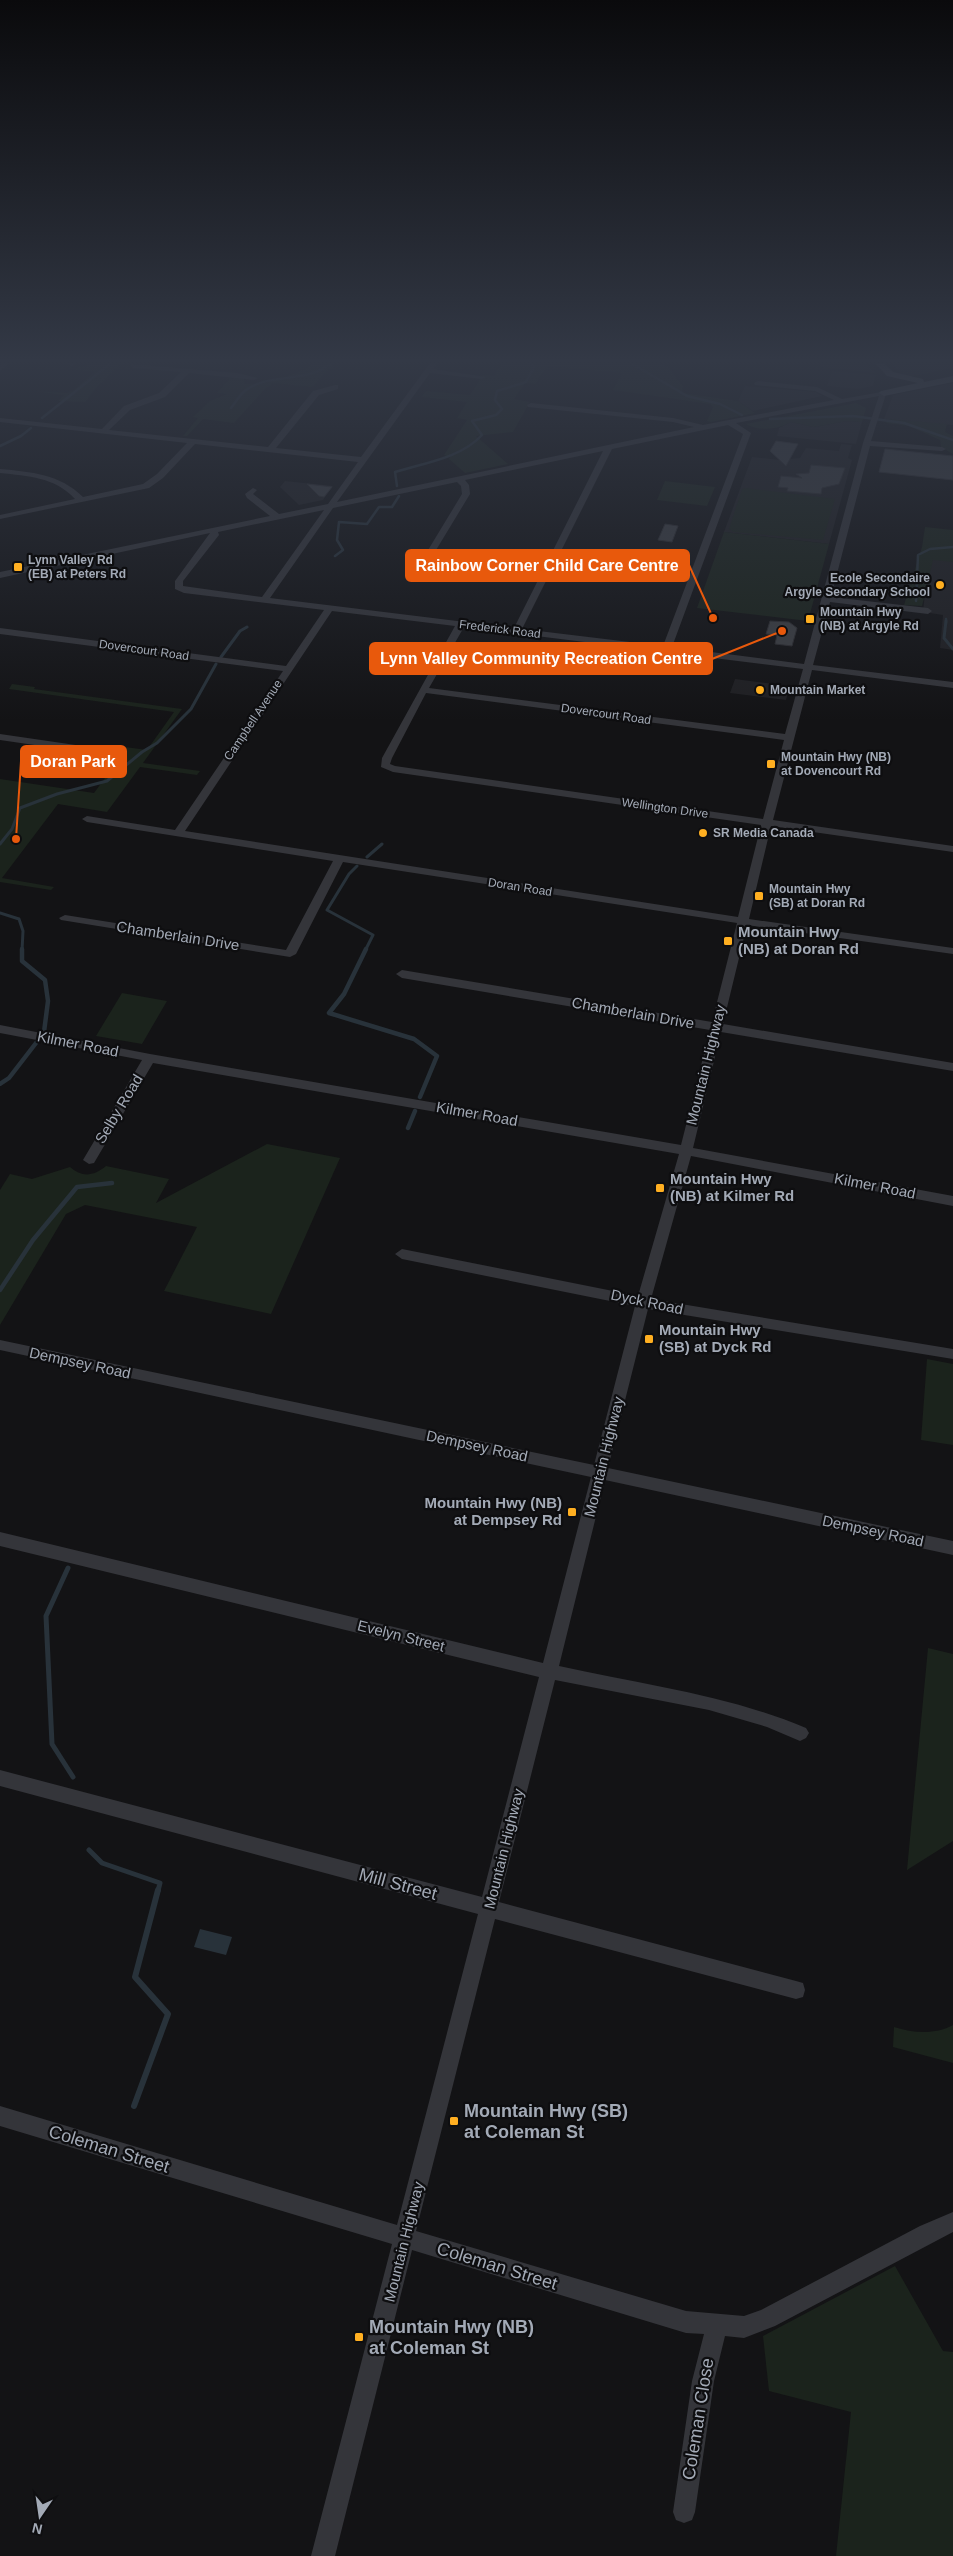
<svg xmlns="http://www.w3.org/2000/svg" width="953" height="2556" font-family="Helvetica,sans-serif">
	<rect width="100%" height="100%" fill="#131315"/>
	<!-- built -->
	<path fill="#1f1f22" d="M821,363H865L875,373L820,367Z
		M892,363H953V368L909,377L902,375Z
		M832,371L876,375L873,386L858,389L827,386Z
		M953,383V425L884,419L893,395Z
		M745,386L816,392L822,396L753,411L738,401Z
		M847,421L862,422L856,444L777,436L779,428L791,422L814,427Z
		M841,444L852,445L848,458L852,460L829,544L724,532L752,457L780,460L800,458L806,448L839,451Z
		M285,481L333,486L323,500L299,505L280,487Z
		M929,556L953,559V650L940,648L943,615L923,612Z
		M735,679L790,686L786,700L730,693Z"/>
	<!-- green -->
	<path fill="#1b231c" d="M86,363H122L96,388L85,402L58,401L64,395L33,391L67,393L74,390L94,372L71,369L87,365Z
		M316,363H335L312,387L273,383L263,391L234,423L203,419L187,436H183L198,418L193,417L210,401L227,394L217,393L231,377L244,379L245,384C268,386 297,374 316,363Z
		M502,363H656L667,366L683,386L682,393L738,401L755,413L711,422L707,421L713,407L710,404L613,390L622,373L547,366L535,384L525,383L514,399L530,402L513,432L476,436L508,464L465,473L449,459L450,457L444,455L467,420L457,418L467,402L421,397L426,391L470,395L483,375L494,376Z
		M856,403L866,408L862,422L847,421L814,427L791,422C779,429 759,432 746,424Z
		M887,419L947,424L945,432L953,436V454L941,447L940,440L909,426L886,423Z
		M665,481L715,487L707,506L657,500Z
		M746,488L835,499L823,540L734,532L729,529L742,489Z
		M925,527L953,530V562L933,560L922,606L904,605L922,547Z
		M724,532L829,544L808,621L697,608Z
		M12,684L35,687L34,689L182,709L143,763L200,771L197,775L140,767L107,812L58,804L2,878L54,887L51,890L0,882V779L94,793L116,763L118,746L147,750L174,712L9,689Z
		M122,993L167,1001L142,1044L96,1036Z
		M267,1144L340,1158L271,1314L164,1291L197,1227L85,1205L66,1214L0,1325V1190L10,1174L32,1179L70,1167C82,1178 94,1176 106,1166L169,1179L156,1203Z
		M927,1359L953,1364V1445L921,1440Z
		M928,1648L953,1654V1841L907,1870Z
		M953,2025V2063L893,2047L894,2027C913,2033 935,2035 953,2025Z
		M895,2266L943,2351L953,2352V2556H836L851,2412L769,2391L763,2336Z"/>
	<!-- water -->
	<path fill="#28323a" d="M200,1929L232,1937L226,1955L194,1947Z"/>
	<g fill="none" stroke-linecap="round" stroke-linejoin="round">
		<!-- stream-far4 -->
		<path stroke="#28323a" stroke-width="2.5" d="M631,363L687,396L720,404L742,415
			M231,408C236,402 240,394 246,390C271,372 307,384 331,363
			M42,418L111,363
			M770,419L853,416L904,423L953,440
			M0,446L21,436L31,428
			M397,486L395,472C424,463 461,458 482,435L472,421L496,415L502,409L495,400L497,391L526,382L534,367L530,363
			M335,556L343,550L337,540L339,522L367,524L379,507H392L399,496
			M916,601L918,555L930,549L953,547
			M946,623V619"/>
		<!-- stream-far3 -->
		<path stroke="#28323a" stroke-width="3" d="M946,621L944,638L953,649
			M221,657L240,631L247,627
			M0,844L12,829L20,808L57,794L107,781L142,752L157,743L191,709L216,664
			M367,857L382,844
			M357,866L349,874L327,910L373,935L365,951
			M0,913L19,919L23,931L22,951"/>
		<!-- stream-far2 -->
		<path stroke="#28323a" stroke-width="4.5" d="M22,949V961L45,980L48,1001L44,1032
			M366,949L344,994L329,1013L414,1039L437,1056L420,1097
			M0,1084L9,1078L36,1043
			M408,1128L415,1111
			M0,1290L33,1240L77,1187L112,1183"/>
		<!-- stream-far1 -->
		<path stroke="#28323a" stroke-width="5" d="M68,1568L46,1616L52,1744L73,1777
			M89,1850L102,1863L160,1883L158,1891"/>
		<!-- stream -->
		<path stroke="#28323a" stroke-width="6" d="M134,2106L168,2014L135,1977L158,1890"/>
	</g>
	<!-- building -->
	<path fill="#3c3e42" stroke="#2d2d31" d="M776,441L798,444L786,466L770,451Z
		M885,449L953,456V480L879,472Z
		M811,465L845,468L839,484L822,488L821,494L787,491L788,488L778,487L781,476L802,478L796,474L809,473Z
		M307,484L332,487L324,497L319,496Z
		M665,524L678,526L672,542L658,540Z
		M770,621L789,622L797,628L792,646L775,644L777,635L766,634Z"/>
	<g fill="none" stroke-linecap="round" stroke-linejoin="round">
		<!-- minor -->
		<path fill="#34353a" fill-rule="evenodd" d="M2,363H10L0,371V365Z
			M65,363H75L76,364L72,366Z
			M430,363H438L433,369L486,377L482,379L430,373L337,502L694,427L673,422L528,407L527,405L531,403L673,418L703,425L834,400L815,391L755,385L754,383L758,381L817,387L842,399L887,391L871,441L942,447L946,449L942,451L870,446L831,597L928,608L932,611L928,614L830,602L813,665L953,682V688L812,670L773,820L953,846V852L771,826L749,919L953,948V954L747,925L723,1024L953,1063V1071L721,1032L693,1148L953,1196V1206L691,1156L651,1299L953,1349V1359L648,1309L608,1468L953,1541V1555L605,1480L559,1666C643,1685 725,1694 806,1728L809,1733L806,1738L800,1741L767,1727L709,1710L555,1680L499,1902L796,1981L803,1983L805,1990L803,1997L796,1999L495,1919L416,2231L686,2311L744,2316L761,2310L920,2226L953,2212V2232L775,2326L744,2338L725,2336L714,2381L695,2512L692,2520L684,2523L676,2520L673,2512L692,2381L704,2334L686,2333L412,2250L335,2556H311L392,2244L0,2126V2106L397,2225L478,1914L0,1786V1770L482,1897L539,1677L0,1546V1532L543,1663L591,1477L0,1350V1340L594,1465L635,1306L402,1259L395,1254L402,1249L638,1296L679,1154L153,1063L94,1163L89,1164L83,1160L142,1060L0,1033V1025L150,1054L681,1145L710,1030L402,978L396,974L402,970L712,1022L737,923L343,862L296,954L290,957L61,920L59,918L65,915L286,950L333,861L87,822L82,819L87,816L175,830L283,671L0,634V628L286,666L324,610L184,593L175,589V581L210,533L0,578V572L270,516L247,498L245,494L253,488L257,490L253,494L279,514L328,504L358,462L195,444L163,478L149,488L0,519V515L75,499C55,477 28,476 0,473V469C31,472 60,474 83,497L143,484L157,474L187,443L0,422V418L102,429L124,406L159,393L181,372L133,368L130,364L237,373L258,378L254,380L189,373L165,397L130,410L109,430L268,447L313,391L335,385H338V389L319,395L276,448L361,457ZM879,396L863,443L804,664L672,647L751,433L736,423ZM728,425L743,434L663,646L522,629L612,449ZM603,451L514,628L270,598L333,508L457,482L461,486L462,494L419,565L423,568L427,565L470,494L469,485L465,480ZM324,510L262,597L183,586V581L219,535L218,532ZM332,611L455,626L382,758L381,767L393,772L761,825L738,917L185,831ZM464,627L803,669L785,734L429,688ZM426,693L784,740L763,819L395,766L390,764L392,758Z
			M0,734L103,749L108,752L103,755L0,740Z"/>
		<!-- major -->
		<path fill="#4f5259" fill-rule="evenodd" d="M875,363H884L893,372L923,379L924,382L953,376V382L884,396L879,393L881,391L918,383L887,376Z"/>
	</g>
	<!-- sky -->
	<linearGradient id="sky" x2="0" y2="1"><stop stop-color="#0a0a0c"/><stop offset="0.5" stop-color="#333946"/><stop offset="1" stop-color="#333946" stop-opacity="0"/></linearGradient>
	<rect width="953" height="721" fill="url(#sky)"/>
	<!-- markers -->
	<g fill="#ffaf21" stroke="#0e0e10" stroke-width="2">
		<rect x="13" y="562" width="10" height="10" rx="2.5"/>
		<circle cx="940" cy="585" r="5"/>
		<rect x="805" y="614" width="10" height="10" rx="2.5"/>
		<circle cx="760" cy="690" r="5"/>
		<rect x="766" y="759" width="10" height="10" rx="2.5"/>
		<circle cx="703" cy="833" r="5"/>
		<rect x="754" y="891" width="10" height="10" rx="2.5"/>
		<rect x="723" y="936" width="10" height="10" rx="2.5"/>
		<rect x="655" y="1183" width="10" height="10" rx="2.5"/>
		<rect x="644" y="1334" width="10" height="10" rx="2.5"/>
		<rect x="567" y="1507" width="10" height="10" rx="2.5"/>
		<rect x="449" y="2116" width="10" height="10" rx="2.5"/>
		<rect x="354" y="2332" width="10" height="10" rx="2.5"/>
	</g>
	<g text-anchor="middle" stroke-width="4.5" stroke-linejoin="round" paint-order="stroke">
		<!-- far-poi labels -->
		<g font-size="12" font-weight="bold" fill="#a3aab6" stroke="#0e0e10" text-anchor="start">
			<text x="28" y="564">Lynn Valley Rd<tspan x="28" dy="14">(EB) at Peters Rd</tspan></text>
			<text x="930" y="582" text-anchor="end">Ecole Secondaire<tspan x="930" dy="14">Argyle Secondary School</tspan></text>
			<text x="820" y="616">Mountain Hwy<tspan x="820" dy="14">(NB) at Argyle Rd</tspan></text>
			<text x="770" y="694">Mountain Market</text>
			<text x="781" y="761">Mountain Hwy (NB)<tspan x="781" dy="14">at Dovencourt Rd</tspan></text>
			<text x="713" y="837">SR Media Canada</text>
			<text x="769" y="893">Mountain Hwy<tspan x="769" dy="14">(SB) at Doran Rd</tspan></text>
		</g>
		<!-- far-street labels -->
		<g font-size="12" fill="#a3aab6" stroke="#0e0e10">
			<text transform="translate(500 629) rotate(7)" y="4">Frederick Road</text>
			<text transform="translate(144 650) rotate(8)" y="4">Dovercourt Road</text>
			<text transform="translate(606 714) rotate(8)" y="4">Dovercourt Road</text>
			<text transform="translate(253 720) rotate(-56)" y="4">Campbell Avenue</text>
			<text transform="translate(665 808) rotate(8)" y="4">Wellington Drive</text>
			<text transform="translate(520 887) rotate(9)" y="4">Doran Road</text>
		</g>
		<!-- poi labels -->
		<g font-size="15" font-weight="bold" fill="#a3aab6" stroke="#0e0e10" text-anchor="start">
			<text x="738" y="937">Mountain Hwy<tspan x="738" dy="17">(NB) at Doran Rd</tspan></text>
			<text x="670" y="1184">Mountain Hwy<tspan x="670" dy="17">(NB) at Kilmer Rd</tspan></text>
			<text x="659" y="1335">Mountain Hwy<tspan x="659" dy="17">(SB) at Dyck Rd</tspan></text>
			<text x="562" y="1508" text-anchor="end">Mountain Hwy (NB)<tspan x="562" dy="17">at Dempsey Rd</tspan></text>
		</g>
		<!-- street labels -->
		<g font-size="15" fill="#a3aab6" stroke="#0e0e10">
			<text transform="translate(178 936) rotate(9)" y="5">Chamberlain Drive</text>
			<text transform="translate(633 1013) rotate(10)" y="5">Chamberlain Drive</text>
			<text transform="translate(78 1044) rotate(11)" y="5">Kilmer Road</text>
			<text transform="translate(706 1065) rotate(-76)" y="5">Mountain Highway</text>
			<text transform="translate(119 1109) rotate(-59)" y="5">Selby Road</text>
			<text transform="translate(477 1114) rotate(10)" y="5">Kilmer Road</text>
			<text transform="translate(875 1186) rotate(11)" y="5">Kilmer Road</text>
			<text transform="translate(647 1302) rotate(12)" y="5">Dyck Road</text>
			<text transform="translate(80 1363) rotate(12)" y="5">Dempsey Road</text>
			<text transform="translate(477 1446) rotate(12)" y="5">Dempsey Road</text>
			<text transform="translate(604 1457) rotate(-76)" y="5">Mountain Highway</text>
			<text transform="translate(873 1531) rotate(12)" y="5">Dempsey Road</text>
			<text transform="translate(401 1636) rotate(14)" y="5">Evelyn Street</text>
			<text transform="translate(504 1849) rotate(-76)" y="5">Mountain Highway</text>
			<text transform="translate(404 2242) rotate(-76)" y="5">Mountain Highway</text>
		</g>
		<!-- near-street labels -->
		<g font-size="18" fill="#a3aab6" stroke="#0e0e10">
			<text transform="translate(398 1884) rotate(15)" y="6">Mill Street</text>
			<text transform="translate(109 2149) rotate(17)" y="6">Coleman Street</text>
			<text transform="translate(497 2266) rotate(17)" y="6">Coleman Street</text>
			<text transform="translate(698 2419) rotate(-81)" y="6">Coleman Close</text>
		</g>
		<!-- near-poi labels -->
		<g font-size="18" font-weight="bold" fill="#a3aab6" stroke="#0e0e10" text-anchor="start">
			<text x="464" y="2117">Mountain Hwy (SB)<tspan x="464" dy="21">at Coleman St</tspan></text>
			<text x="369" y="2333">Mountain Hwy (NB)<tspan x="369" dy="21">at Coleman St</tspan></text>
		</g>
	</g>
	<!-- callouts -->
	<path fill="none" stroke="#e8590c" stroke-width="2" d="M713 618L689 565M782 631L712 659M16 839L21 761"/>
	<g fill="#e8590c" stroke="#0e0e10" stroke-width="2">
		<circle cx="713" cy="618" r="5"/>
		<circle cx="782" cy="631" r="5"/>
		<circle cx="16" cy="839" r="5"/>
	</g>
	<g fill="#e8590c" stroke="#e8590c" stroke-width="2">
		<rect x="406" y="550" width="283" height="31" rx="5"/>
		<rect x="370" y="643" width="342" height="31" rx="5"/>
		<rect x="21" y="746" width="105" height="31" rx="5"/>
	</g>
	<g font-size="16" text-anchor="middle" font-weight="bold" fill="#fff">
		<text x="547" y="571">Rainbow Corner Child Care Centre</text>
		<text x="541" y="664">Lynn Valley Community Recreation Centre</text>
		<text x="73" y="767">Doran Park</text>
	</g>
	<!-- north arrow -->
	<g transform="translate(40 2516) rotate(193)" stroke="#0e0e10" stroke-width="4" paint-order="stroke">
	<path d="M0-4L9 19L0 12L-9 19Z" fill="#a3aab6"/>
	<text y="-8" font-size="14" font-weight="bold" text-anchor="middle" fill="#a3aab6">N</text>
	</g>
</svg>
